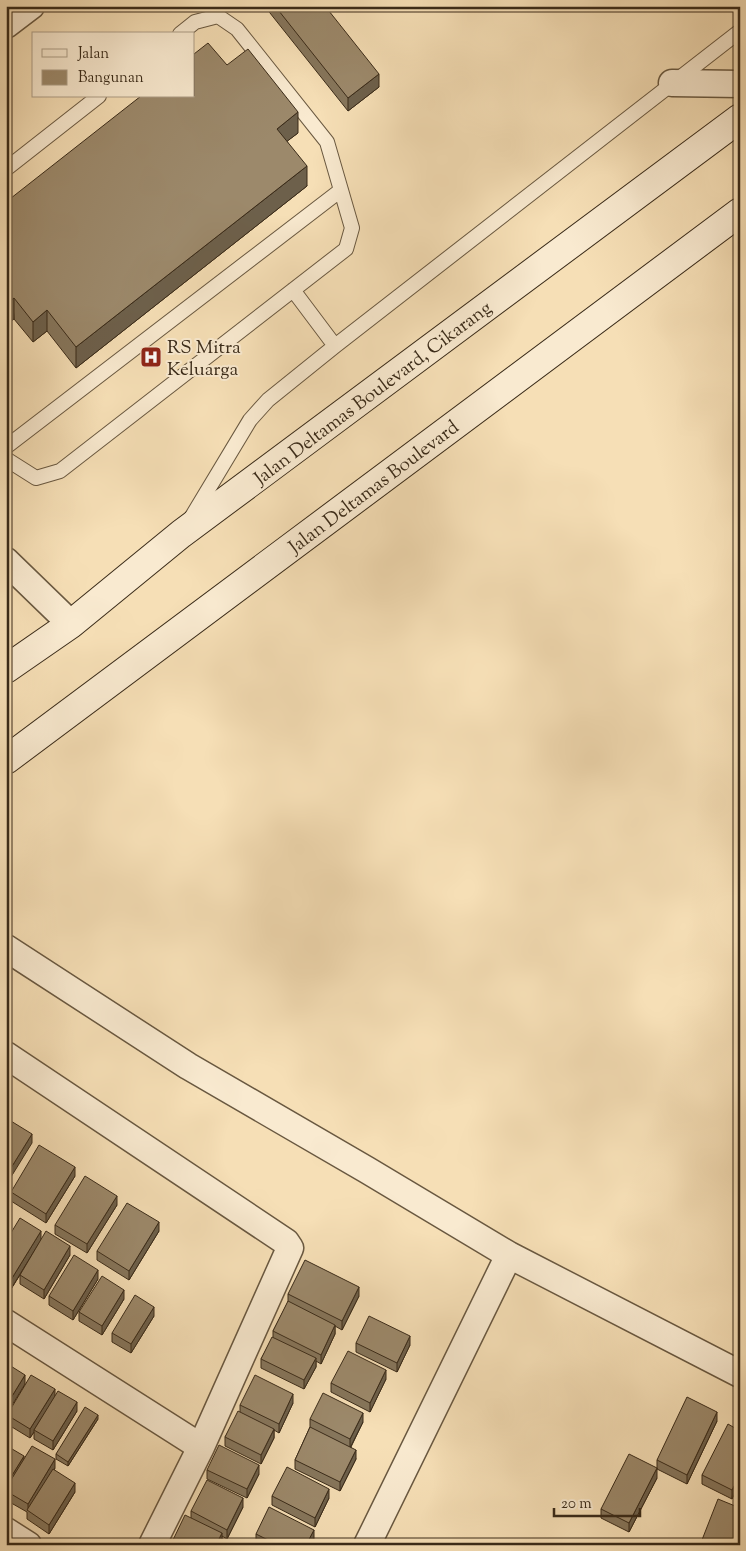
<svg xmlns="http://www.w3.org/2000/svg" width="746" height="1551" font-family="'Sorts Mill Goudy',serif">
	<rect width="100%" height="100%" fill="#f6dfb6"/>
	<filter id="stains"><feTurbulence type="fractalNoise" baseFrequency=".004" numOctaves="4"/><feColorMatrix values="0 0 0 0 .2 0 0 0 0 .09 0 0 0 0 .02 0 0 0 .5 -.17"/></filter>
	<radialGradient id="worn" r=".72"><stop offset=".6" stop-color="#630" stop-opacity="0"/><stop offset="1" stop-color="#630" stop-opacity=".3"/></radialGradient>
	<g fill="none" stroke-linecap="round" stroke-linejoin="round">
		<!-- lane casing -->
		<g stroke="#695840" stroke-width="16">
			<path id="lane" d="M6,169L99,96
				M293,290L335,346
				M6,447L341,190
				M6,459L36,478L60,471L346,249L352,228L327,142L237,29L218,16L195,22L180,34
				M191,518L250,420L268,400L335,346L740,31"/>
		</g>
		<!-- street casing -->
		<g stroke="#695840" stroke-width="29">
			<path id="street" d="M6,25L31,6
				M672,83L740,84
				M6,561L71,624
				M6,948L188,1066L367,1170L509,1255L740,1374
				M6,1055L286,1242L290,1248L201,1447L152,1545
				M6,1323L201,1447
				M6,1531L28,1545
				M367,1545L509,1255"/>
		</g>
		<!-- secondary casing -->
		<g stroke="#3a2b19" stroke-width="30">
			<path id="secondary" d="M6,669L71,624L181,534L740,118
				M6,760L740,212"/>
		</g>
		<!-- lane -->
		<use href="#lane" stroke="#f9ead0" stroke-width="14"/>
		<!-- street -->
		<use href="#street" stroke="#f9ead0" stroke-width="26"/>
		<!-- secondary -->
		<use href="#secondary" stroke="#f9ead0" stroke-width="28"/>
	</g>
	<!-- wall -->
	<path fill="#86765c" stroke="#3a2b19" d="M266,6H325L379,87L348,111L266,8Z
		M227,65L298,133L287,141L307,186L76,368L47,331L33,342L14,319L6,202Z
		M75,1176L46,1223L11,1201V1192Z
		M117,1205L87,1253L55,1234V1225Z
		M159,1231L129,1280L97,1260V1251Z
		M41,1240L70,1255L44,1299L20,1284V1275L6,1297Z
		M98,1279L73,1320L49,1305V1296Z
		M288,1294L359,1296L342,1330L335,1326V1334L321,1364L316,1361V1367L304,1389L261,1368V1359L273,1337V1331L288,1302Z
		M124,1299L102,1335L79,1321V1312Z
		M154,1316L131,1353L112,1342V1333Z
		M356,1343L410,1345L397,1372L356,1352Z
		M386,1379L370,1412L331,1392V1383Z
		M55,1397L77,1411L53,1450L34,1439V1432L30,1438L7,1424V1415Z
		M293,1403L279,1433L274,1430V1438L261,1464L225,1446V1437L240,1413V1405Z
		M98,1419L68,1466L56,1459V1454Z
		M310,1419L363,1422L351,1447L356,1459L340,1491L295,1469V1460L310,1427Z
		M717,1421L687,1484L657,1469V1460Z
		M740,1431L732,1499L702,1484V1475Z
		M6,1448L24,1460L55,1468L54,1470L75,1492L49,1534L27,1519V1512L6,1500Z
		M207,1470L259,1474L247,1498L207,1479Z
		M657,1478L629,1532L601,1518V1509Z
		M272,1496L329,1498L315,1527L272,1505Z
		M243,1507L227,1539L222,1536V1542L220,1545H172V1542L191,1518V1511Z
		M256,1534L314,1539L311,1545H259L256,1543Z"/>
	<!-- shaded-wall -->
	<path fill="#6d604b" stroke="#3a2b19" d="M379,74V87L348,111V98Z
		M298,112V133L277,149V129Z
		M307,166V186L76,368V347Z
		M14,298V319L6,325V304Z
		M47,310V331L33,342V322Z
		M32,1134V1143L6,1185V1176Z
		M75,1167V1176L46,1223V1214Z
		M117,1196V1205L87,1253V1244Z
		M7,1205V1214L6,1216V1207Z
		M159,1222V1231L129,1280V1271Z
		M41,1231V1240L6,1297V1288Z
		M70,1246V1255L44,1299V1290Z
		M98,1270V1279L73,1320V1311Z
		M359,1287V1296L342,1330V1321Z
		M124,1290V1299L102,1335V1326Z
		M154,1307V1316L131,1353V1344Z
		M335,1325V1334L321,1364V1355Z
		M410,1336V1345L397,1372V1363Z
		M316,1358V1367L304,1389V1380Z
		M386,1370V1379L370,1412V1403Z
		M25,1375V1384L6,1415V1406Z
		M55,1389V1398L34,1430V1432L30,1438V1429Z
		M293,1394V1403L279,1433V1424Z
		M77,1402V1411L53,1450V1441Z
		M717,1412V1421L687,1484V1475Z
		M363,1413V1422L350,1448V1439Z
		M98,1415V1419L68,1466V1462Z
		M274,1429V1438L261,1464V1455Z
		M356,1450V1459L340,1491V1482Z
		M24,1456V1461L6,1489V1485Z
		M55,1459V1468L28,1511V1504Z
		M259,1465V1474L247,1498V1489Z
		M657,1468V1478L629,1532V1523Z
		M740,1475V1484L732,1499V1490Z
		M75,1483V1492L49,1534V1525Z
		M329,1489V1498L315,1527V1518Z
		M243,1498V1507L227,1539V1530Z
		M314,1530V1539L311,1545H306Z
		M222,1533V1542L220,1545H216Z"/>
	<!-- building -->
	<path fill="#9c896b" stroke="#3a2b19" d="M275,6H325L379,74L348,98Z
		M208,43L227,65L248,49L298,112L277,129L307,166L76,347L47,310L33,322L14,298L6,304V202L141,96H194V54Z
		M6,1118L32,1134L6,1176Z
		M39,1145L75,1167L46,1214L11,1192Z
		M85,1176L117,1196L87,1244L55,1225Z
		M127,1203L159,1222L129,1271L97,1251Z
		M20,1218L41,1231L6,1288V1241Z
		M46,1231L70,1246L44,1290L20,1275Z
		M74,1255L98,1270L73,1311L49,1296Z
		M305,1260L359,1287L342,1321L288,1294Z
		M102,1276L124,1290L102,1326L79,1312Z
		M135,1295L154,1307L131,1344L112,1333Z
		M288,1301L335,1325L321,1355L273,1331Z
		M369,1316L410,1336L397,1363L356,1343Z
		M272,1337L316,1358L304,1380L261,1359Z
		M348,1351L386,1370L370,1403L331,1383Z
		M6,1363L25,1375L6,1406Z
		M31,1375L55,1389L30,1429L7,1415Z
		M255,1375L293,1394L279,1424L240,1405Z
		M58,1391L77,1402L53,1441L34,1430Z
		M323,1393L363,1413L350,1439L310,1419Z
		M687,1397L717,1412L687,1475L657,1460Z
		M85,1407L98,1415L68,1462L56,1454Z
		M238,1411L274,1429L261,1455L225,1437Z
		M728,1424L740,1431V1475L732,1490L702,1475Z
		M310,1427L356,1450L340,1482L295,1460Z
		M219,1445L259,1465L247,1489L207,1470Z
		M7,1446L24,1456L6,1485V1448Z
		M32,1446L55,1459L28,1504L6,1491V1488Z
		M629,1454L657,1468L629,1523L601,1509Z
		M287,1467L329,1489L315,1518L272,1496Z
		M53,1469L75,1483L49,1525L27,1510Z
		M207,1480L243,1498L227,1530L191,1511Z
		M718,1499L740,1508V1545H700Z
		M269,1507L314,1530L306,1545H278L256,1534Z
		M185,1515L222,1533L216,1545H178L172,1542Z"/>
	<!-- icons -->
	<defs>
		<g id="hospital-square" transform="scale(1.125)"><rect x="-9" y="-9" width="18" height="18" rx="4" fill="#8f2418" stroke="#f9ead0"/><path d="M-5-5h3v3.5h4V-5h3V5h-3V1.5h-4V5h-3Z" fill="#fff"/></g>
	</defs>
	<g fill-rule="evenodd">
		<use href="#hospital-square" x="151" y="357"/>
	</g>
	<g text-anchor="middle" stroke-width="4" stroke-linejoin="round" paint-order="stroke">
		<!-- poi labels -->
		<g font-size="19" fill="#3a2b19" stroke="#f9ead0" text-anchor="start">
			<text x="167" y="353">RS Mitra<tspan x="167" dy="22">Keluarga</tspan></text>
		</g>
		<!-- street labels -->
		<g font-size="19" fill="#3a2b19" stroke="#f9ead0">
			<text transform="translate(372 392) rotate(-37)" y="7">Jalan Deltamas Boulevard, Cikarang</text>
			<text transform="translate(373 486) rotate(-37)" y="7">Jalan Deltamas Boulevard</text>
		</g>
	</g>
	<!-- margin -->
	<rect width="746" height="1551" fill="none" stroke="#f6dfb6" stroke-width="25"/>
	<rect x="8" y="8" width="731" height="1536" fill="none" stroke="#3a2b19" stroke-width="2.5"/>
	<rect x="12" y="12" width="721" height="1526" fill="none" stroke="#3a2b19"/>
	<!-- legend -->
	<rect x="32" y="32" width="162" height="65" fill="#f9ead0" stroke="#ad9e87"/>
	<rect x="42" y="49" width="25" height="8" fill="#f9ead0" stroke="#ad9e87"/>
	<text x="78" y="58" font-size="15" fill="#3a2b19">Jalan</text>
	<rect x="42" y="70" width="25" height="15" fill="#9c896b" stroke="#ad9e87"/>
	<text x="78" y="82" font-size="15" fill="#3a2b19">Bangunan</text>
	<!-- scale -->
	<path d="M554 1508v8h86v-8" fill="none" stroke="#3a2b19" stroke-width="2.5"/>
	<text x="561" y="1508" font-size="15" fill="#3a2b19" stroke="#f9ead0" stroke-width="4" paint-order="stroke">20 m</text>
	<rect width="100%" height="100%" filter="url(#stains)"/>
	<rect width="100%" height="100%" fill="url(#worn)"/>
</svg>
